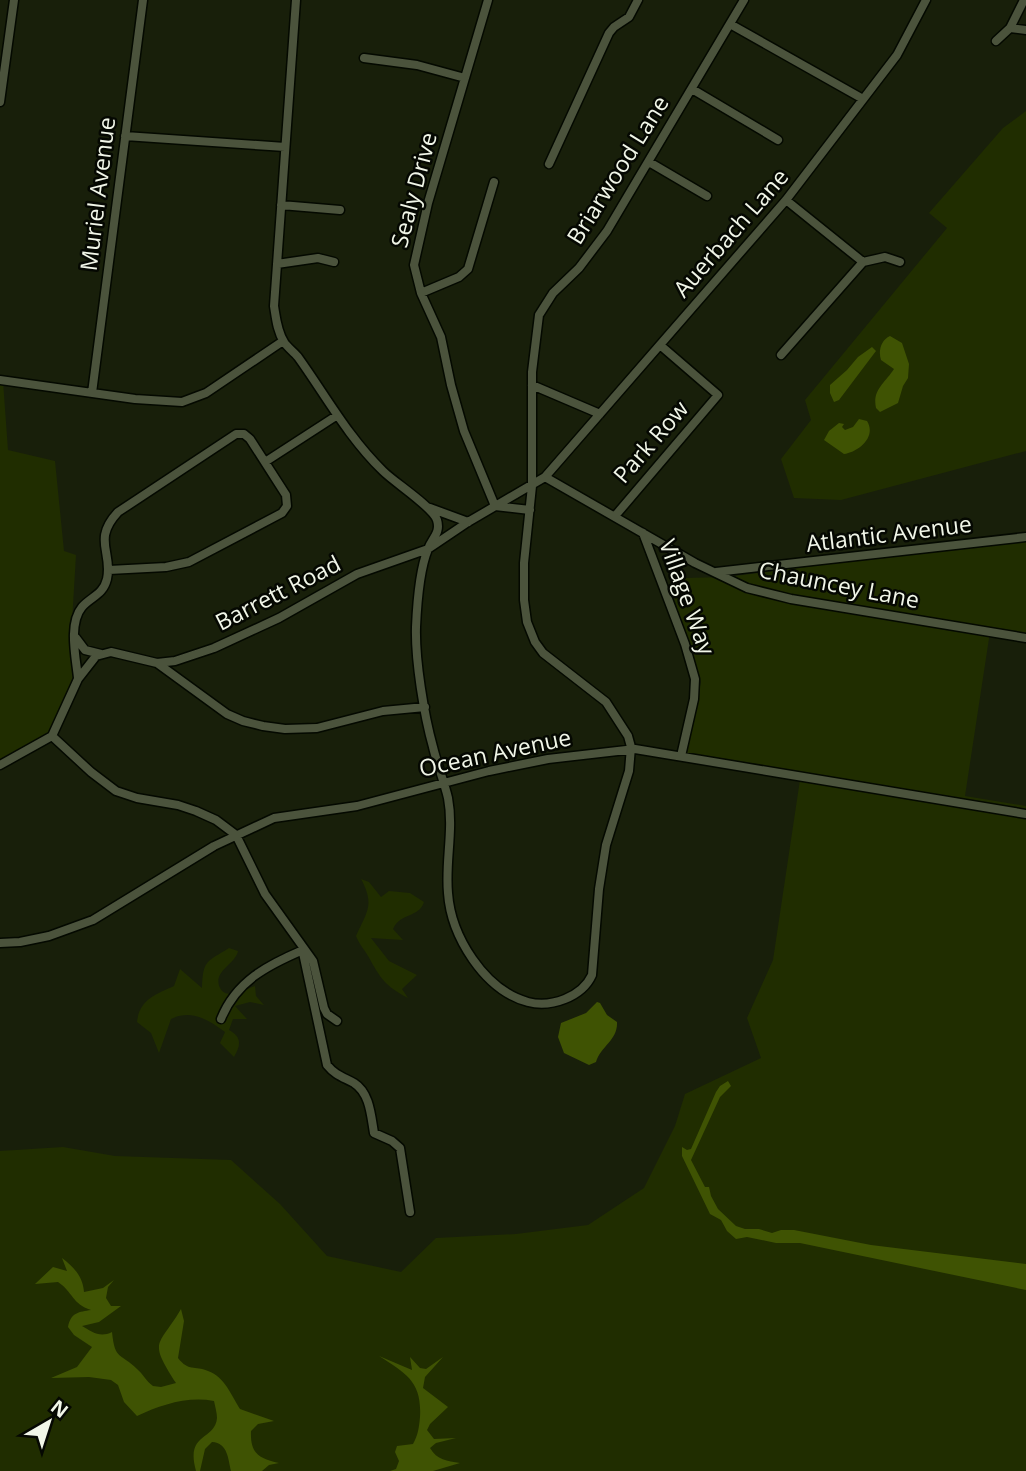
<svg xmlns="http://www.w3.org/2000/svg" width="1026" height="1471" font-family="'Open Sans',sans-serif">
	<rect width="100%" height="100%" fill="#181f0a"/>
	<!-- green -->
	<path fill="#202d00" d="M1026,111V451L841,500L794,498L781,459L811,420L805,400L947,228L929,213L1003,128Z
		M0,381H3L8,450L55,461L64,551L76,555L72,622L74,672L68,701L50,734L0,766Z
		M1026,539V637L990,632L965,796L1026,806V1471H0V1151L63,1147L115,1156L231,1160L280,1204L327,1256L401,1272L436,1238L516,1234L588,1225L644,1188L675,1126L685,1094L761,1058L747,1018L773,960L801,773L685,754L701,682L672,592L684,578L727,577Z
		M361,879L369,882L381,897L389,891L410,893L424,902C419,918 401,912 393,929L403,940L371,938L389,961L417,975L402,989L408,998C384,985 381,979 368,956C364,949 359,944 356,936C367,911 375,905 361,879Z
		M229,948L238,951C236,964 212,971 220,988C227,1001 245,989 255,986L256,996L264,1005L250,1002L235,1006L247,1019H233L229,1030C242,1037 241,1045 234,1057L220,1043L225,1032C209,1020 191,1009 171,1019L159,1053L151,1033L137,1022C139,1000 156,994 174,986L180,969L202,988C203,959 207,962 229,948Z"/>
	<!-- water -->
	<path fill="#3f5303" d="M890,336L902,343L909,364L908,378L903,386L898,403L880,412L876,408C872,390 885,383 894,369L881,360C878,351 881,340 890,336Z
		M872,347L876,351L839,400L834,402L830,393V385L847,370L858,357Z
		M859,419L867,421C877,437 858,452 844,454L824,440L829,431L839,423L844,424L842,427L845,430L853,427Z
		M597,1002L600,1003L607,1015L617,1022C618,1040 601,1046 596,1062L589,1065L564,1053L558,1037L561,1023L586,1013Z
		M728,1081L731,1086L720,1097L691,1160L705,1187H709L711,1196L718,1209L736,1226L745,1229H759L772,1233L781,1230H794L871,1245L1026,1264V1290L800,1243H776L747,1237L736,1239L727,1231L721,1220L710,1214L682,1156V1147L687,1150L691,1149L716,1092L720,1086Z
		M62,1258C74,1267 83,1277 84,1292L103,1288L114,1280L108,1287L106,1298L111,1306H121L99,1322L82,1326C92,1332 100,1338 112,1332C115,1361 120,1352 137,1369C143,1374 146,1381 153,1386L161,1387L176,1383C148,1339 158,1348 181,1309L184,1321L178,1358C189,1372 194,1365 208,1371C225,1377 231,1395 240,1409L274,1421L258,1424L251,1431C250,1454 259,1458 279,1463L269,1465L262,1471H231C228,1459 228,1443 212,1442L205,1449L200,1471H196C185,1432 215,1441 217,1418C217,1413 215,1406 214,1401C187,1396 161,1405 137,1416L124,1402L118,1385L111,1380L89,1377L51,1378L77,1367L92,1347L74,1335L68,1327C71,1312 79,1312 91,1310C72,1304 73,1292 58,1282L35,1284L53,1267L67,1271Z
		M379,1356L412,1370L410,1357L420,1368L426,1369L443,1357L425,1377L423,1388L448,1407L430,1424L427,1430L434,1439L456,1438L436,1443L430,1448C437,1460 447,1461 460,1463L433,1471H390L396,1469L399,1461L395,1452L397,1446L413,1444C418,1435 419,1428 420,1417C422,1382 407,1374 379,1356Z"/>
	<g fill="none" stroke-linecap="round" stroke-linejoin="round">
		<!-- street casing -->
		<g stroke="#040900" stroke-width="11">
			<path id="street" d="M296,0L274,306C276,318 277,331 284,342C287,347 294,352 298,357C326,396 348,437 383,471C395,483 433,507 437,520C441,533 432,538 428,549C419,571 417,604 416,627C415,660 424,715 433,747C437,764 444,781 448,798C454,830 445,861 448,893C451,936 484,990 528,1002C551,1008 582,997 592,975L599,889L606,845L629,771L631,747L628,736L606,702L543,653L535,642L527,622L524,600V563L532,486V372L539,315L553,293L579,268L607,231L744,0
				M488,0L428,203L414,265L421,293L441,337L451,385L464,431L495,506
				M730,24L863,99
				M1010,28L1026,30
				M996,41L1010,28L1024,0
				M364,58L417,65L465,78
				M692,89L778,140
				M0,102L14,0
				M125,136L285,147
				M649,162L707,196
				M549,164L609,33L614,27L629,17L638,0
				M786,200L863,262
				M281,205L340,210
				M277,264L318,258L334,262
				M421,293L459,277L468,269L494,182
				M781,355L863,262L885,257L900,262
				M0,380L135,399L182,402L206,393L283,341
				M532,385L600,414
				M92,393L143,0
				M265,462L336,416
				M545,477L695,563L747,588L791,599L1026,638
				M495,506L530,510
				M430,508L468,522
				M615,516L718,395L660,345
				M643,533L685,644L695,679L694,699L681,756
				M716,572L1026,537
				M76,638L85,650L101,654
				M157,663L227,714L243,721L263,726L285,729L317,728L383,711L425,707
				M78,678C76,658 68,624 82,607C92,596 103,595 107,579C113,552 92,540 118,512L236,434H244L250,439L286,495L287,506L282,513L189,562L166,567L109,570
				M52,736L78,679L96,656L111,652L157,663L175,661L214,648L279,618L357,574L428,549L468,522L545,477L786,200L897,55L926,0
				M52,736L91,772L116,791L137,798L178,805L196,811L216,820L236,835L265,894L313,961L324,1008L327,1014L337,1021
				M0,765L52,736
				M0,943L20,942L49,936L93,920L214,846L274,818L357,806L489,771L548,759L635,749L1026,814
				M303,953L327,1065C335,1075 343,1077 354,1083C370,1093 371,1116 374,1133L392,1141L400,1148L410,1212
				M221,1019C236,981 268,965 303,950"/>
		</g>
		<!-- street -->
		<use href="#street" stroke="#4b533c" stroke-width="8"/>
	</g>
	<g text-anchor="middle" stroke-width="5" stroke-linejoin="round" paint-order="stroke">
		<!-- street labels -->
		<g font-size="23" fill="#f1f6e8" stroke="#050802">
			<text transform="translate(618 170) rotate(-58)" y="8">Briarwood Lane</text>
			<text transform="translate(414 190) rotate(-75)" y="8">Sealy Drive</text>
			<text transform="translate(98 194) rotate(-83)" y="8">Muriel Avenue</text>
			<text transform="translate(731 233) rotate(-49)" y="8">Auerbach Lane</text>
			<text transform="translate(651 442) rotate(-49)" y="8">Park Row</text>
			<text transform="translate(889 534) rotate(-7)" y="8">Atlantic Avenue</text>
			<text transform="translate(839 585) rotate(11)" y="8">Chauncey Lane</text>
			<text transform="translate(278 593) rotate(-27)" y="8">Barrett Road</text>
			<text transform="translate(687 597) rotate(70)" y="8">Village Way</text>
			<text transform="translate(495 753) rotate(-12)" y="8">Ocean Avenue</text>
		</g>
	</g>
	<!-- north arrow -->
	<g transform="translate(49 1422) rotate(39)" stroke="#050802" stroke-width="5" paint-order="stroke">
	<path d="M0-5L12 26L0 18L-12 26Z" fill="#f1f6e8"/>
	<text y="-10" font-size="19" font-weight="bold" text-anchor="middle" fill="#f1f6e8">N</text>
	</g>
</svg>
